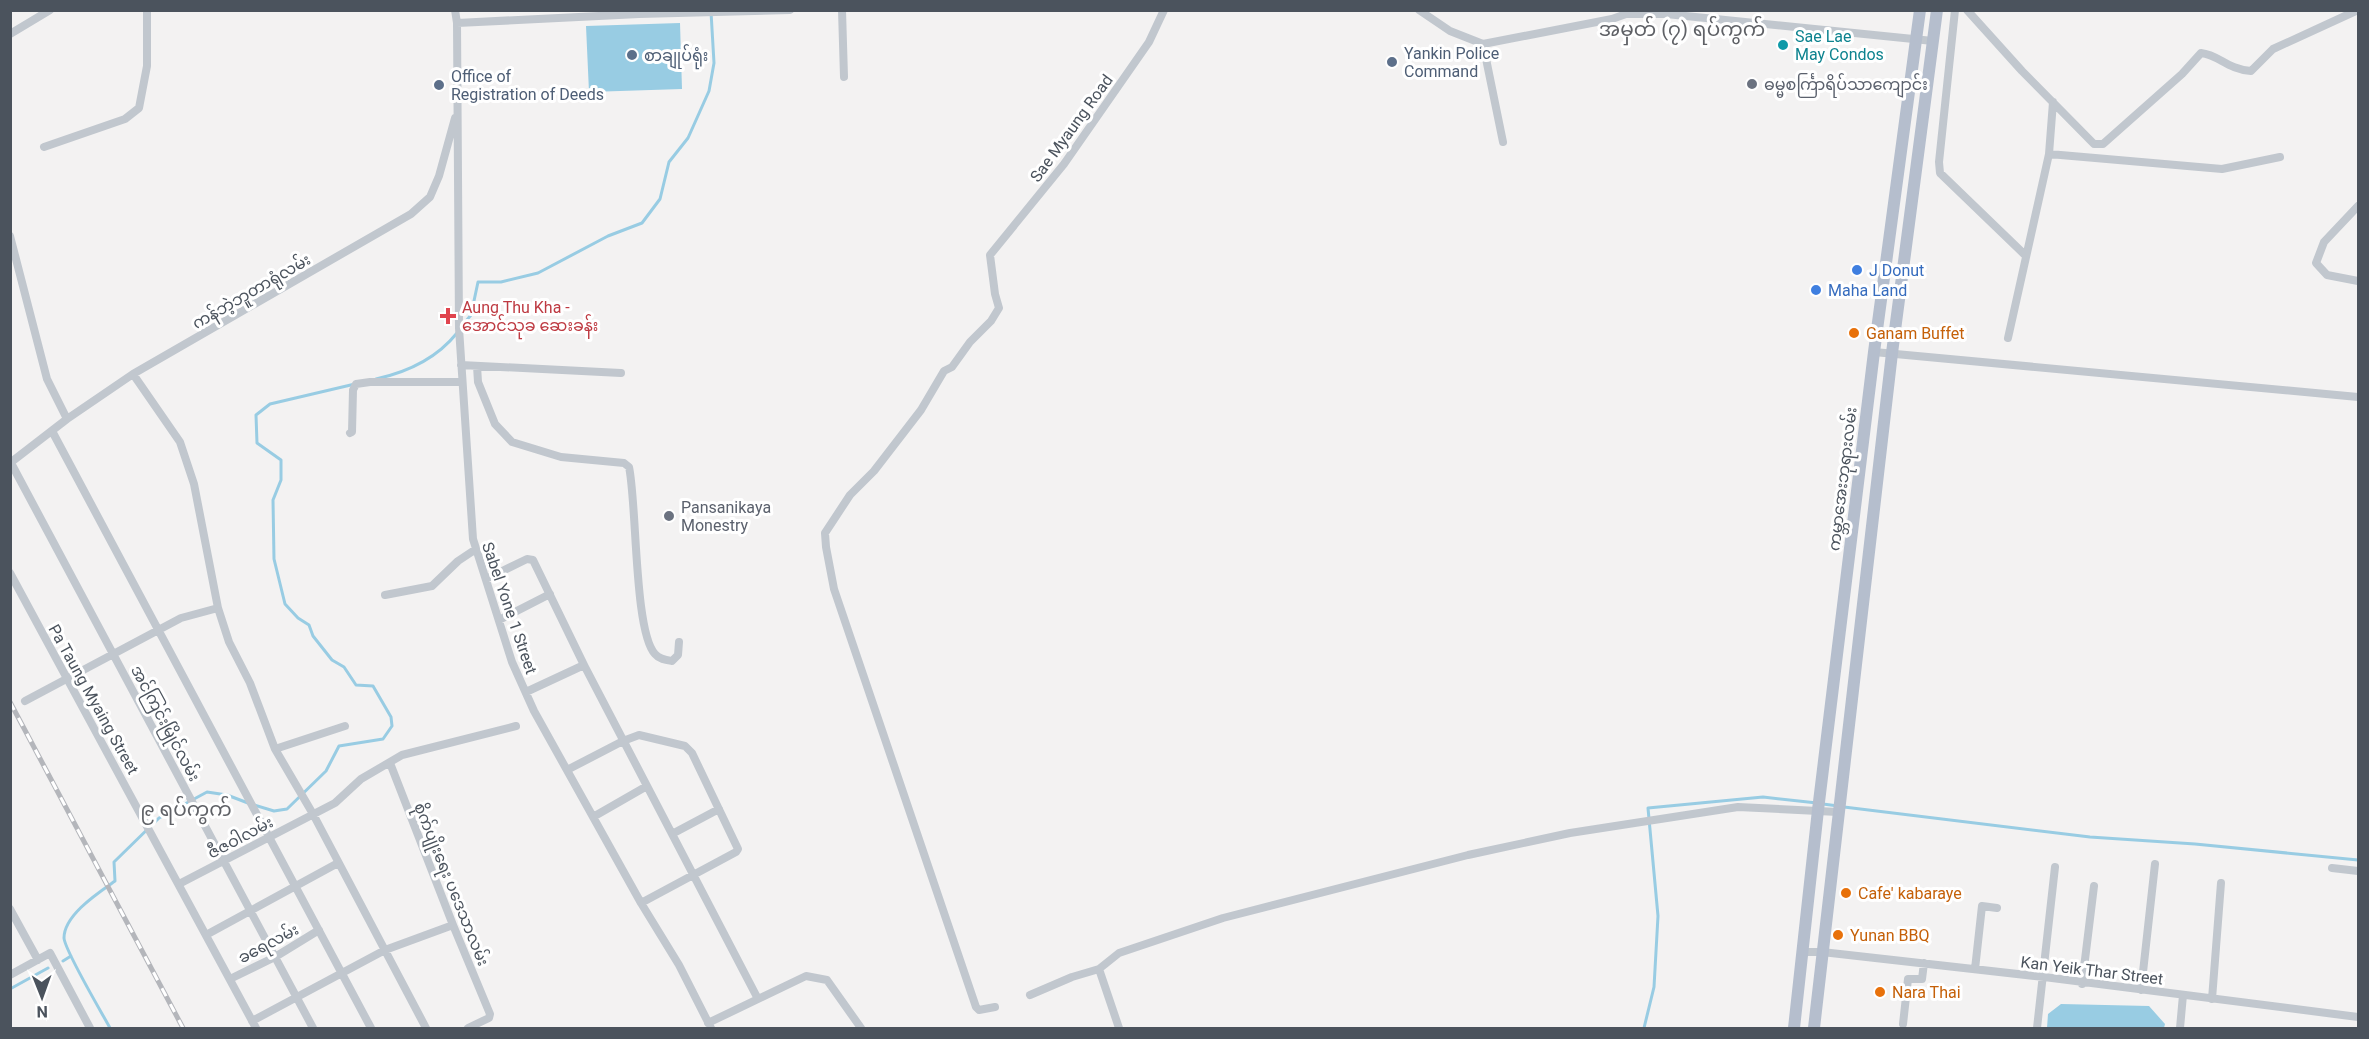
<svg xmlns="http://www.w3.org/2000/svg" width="2369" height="1039" font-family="Roboto,'Noto Sans Myanmar',sans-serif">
	<rect width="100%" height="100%" fill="#f3f2f2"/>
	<!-- water -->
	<path fill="#98cce3" d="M680,23L682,89L589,92L586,26Z
		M2061,1004L2149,1006L2165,1024L2164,1028H2047L2048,1014Z"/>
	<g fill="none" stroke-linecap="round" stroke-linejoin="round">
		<!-- stream -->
		<path stroke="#98cce3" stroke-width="3" d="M461,327L471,315L478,282H501L538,273L608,236L642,223L660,199L669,162L688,138L709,91L714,63L711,12
			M376,379C408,372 437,358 457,333
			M1823,804L1838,806
			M254,805L274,811L287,809L326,771L339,746L383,739L392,726L391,717L373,686L356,685L344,667L332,660L313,636L309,625L298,618L285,604L274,559L273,500L281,480V460L257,443L256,415L270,404L355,384
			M1844,807L2090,837L2195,844L2358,860
			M63,961L71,956
			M10,989L48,968
			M110,1028C102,1013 65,951 64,938C64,915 98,893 115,881L114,862L159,818L207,792L227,795L248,803
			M1644,1028L1654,987L1658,916L1648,808L1763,797L1817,803"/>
		<!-- street -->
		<path stroke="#c1c7ce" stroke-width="8" d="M455,10L457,23L459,328L473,539L512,662L534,711L641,903L679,965L711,1028
			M842,10L844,77
			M1419,10L1450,31L1483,44L1503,142
			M1955,10L1939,162L1940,173L2026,256
			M1967,10L2022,71L2094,144H2103L2182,74L2201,53C2219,55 2227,69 2251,71L2273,49L2358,10
			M457,23L639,14L790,10
			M10,34L50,10
			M1483,44L1612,19L1626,14H1666L1933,41
			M44,147L125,119L139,108L147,66V10
			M2049,154L2053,102
			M2358,206L2324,242L2316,263L2327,275L2358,281
			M10,236L47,379L67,419
			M2008,338L2049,154L2222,169L2280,157
			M1874,352L2358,397
			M461,365L621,373
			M477,366L478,382L495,424L512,442L561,457L624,463L629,467C637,503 634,632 655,654C659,659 666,660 672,661L678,655L679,642
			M133,374L180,442L194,484L218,608L229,642L250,683L275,749L313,814L426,1028
			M52,431L371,1028
			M350,433L352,432L353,390L356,384L370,382H462
			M10,463L67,419L133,374L411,214L430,197L439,176L455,118
			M11,463L313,1028
			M10,573L256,1028
			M486,579L527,559L533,560L584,665L758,999
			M385,595L432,586L458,561L476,549
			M499,620L550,594
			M526,692L584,665
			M25,701L181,618L218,608
			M275,749L345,726
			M390,763L453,925L490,1014L489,1018L468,1028
			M567,770L623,741L639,735L685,746L692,753L738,849L736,852L641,903
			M593,817L647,786
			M672,834L719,809
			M2332,868L2358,871
			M179,884L335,803L361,779L402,755L516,726
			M10,909L38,960
			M206,935L338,863
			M1803,952H1822L2044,977L2358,1017
			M1099,969L1119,1028
			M1975,969L1982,906L1997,908
			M10,975L50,953L90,1028
			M230,979L275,957L319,930
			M2082,984L2094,886
			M2141,990L2155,864
			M1030,995L1072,977L1099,969L1119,953L1223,918L1468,855L1570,833L1738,807L1838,812
			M2212,999L2221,883
			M995,1007L979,1010L976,1007L834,589L826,547L825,533L850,495L874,471L921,410L944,371L952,367L970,342L991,321L999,308L995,294L990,255L1064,164L1149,42L1164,10
			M252,1021L385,950L453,925
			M708,1023L806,976L827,980L861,1028
			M1903,1024L1908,979H1922L1924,963
			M2037,1028L2055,867
			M2180,1028L2183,995"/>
		<!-- primary -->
		<path stroke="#b5becd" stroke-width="12" d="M1794,1028L1818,810L1874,352L1920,10
			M1814,1028L1892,353L1937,10"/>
		<!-- rail casing -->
		<g stroke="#b4b6bb" stroke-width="5">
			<path id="rail" d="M10,702L183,1028"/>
		</g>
		<!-- rail -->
		<use href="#rail" stroke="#fff" stroke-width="3" stroke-dasharray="9" stroke-linecap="butt"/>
	</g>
	<!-- markers -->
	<circle fill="#0f9aa8" stroke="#fff" stroke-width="2" cx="1783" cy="45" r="6"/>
	<g fill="#5c6f8a" stroke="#fff" stroke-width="2">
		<circle cx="632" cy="55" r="6"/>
		<circle cx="1392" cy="62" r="6"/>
		<circle cx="439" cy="85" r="6"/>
	</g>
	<g fill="#6b7280" stroke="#fff" stroke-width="2">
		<circle cx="1752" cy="84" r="6"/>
		<circle cx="669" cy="516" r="6"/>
	</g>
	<g fill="#3f7fe0" stroke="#fff" stroke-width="2">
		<circle cx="1857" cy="270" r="6"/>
		<circle cx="1816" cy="290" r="6"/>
	</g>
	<path fill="#e0444e" stroke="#fff" stroke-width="2" d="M445 307h6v6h6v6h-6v6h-6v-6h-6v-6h6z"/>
	<g fill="#e8710a" stroke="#fff" stroke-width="2">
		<circle cx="1854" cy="333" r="6"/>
		<circle cx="1846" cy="893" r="6"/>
		<circle cx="1838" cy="935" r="6"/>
		<circle cx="1880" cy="992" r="6"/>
	</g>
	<g text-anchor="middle" stroke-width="6" stroke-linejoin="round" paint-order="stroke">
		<!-- culture labels -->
		<g font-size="16" fill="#0d838f" stroke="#fff" text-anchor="start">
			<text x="1795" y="42">Sae Lae<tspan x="1795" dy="18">May Condos</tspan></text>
		</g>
		<!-- service labels -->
		<g font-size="16" fill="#4e5e75" stroke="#fff" text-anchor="start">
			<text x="1404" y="59">Yankin Police<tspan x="1404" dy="18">Command</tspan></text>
			<text x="644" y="61">စာချုပ်ရုံး</text>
			<text x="451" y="82">Office of<tspan x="451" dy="18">Registration of Deeds</tspan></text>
		</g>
		<!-- worship labels -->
		<g font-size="16" fill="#5b616d" stroke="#fff" text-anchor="start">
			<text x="1764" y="90">ဓမ္မစင်္ကြာရိပ်သာကျောင်း</text>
			<text x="681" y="513">Pansanikaya<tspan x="681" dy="18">Monestry</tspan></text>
		</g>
		<!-- street labels -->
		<g font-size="16" fill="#4b535d" stroke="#fff">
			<text transform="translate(1071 128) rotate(-54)" y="6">Sae Myaung Road</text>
			<text transform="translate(251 291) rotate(-30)" y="6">ကန်ဘဲ့ဘူတာရုံလမ်း</text>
			<text transform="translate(1842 479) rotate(-83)" y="6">ကမ္ဘာအေးဘုရားလမ်း</text>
			<text transform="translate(510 608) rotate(71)" y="6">Sabel Yone 1 Street</text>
			<text transform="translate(94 699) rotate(61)" y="6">Pa Taung Myaing Street</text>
			<text transform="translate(166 723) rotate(62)" y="6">အင်ကြင်းမြိုင်လမ်း</text>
			<text transform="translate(240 837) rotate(-28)" y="6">ဇီဇဝါလမ်း</text>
			<text transform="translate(452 884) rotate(68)" y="6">စိုက်ပျိုးရေး ပဒေသာလမ်း</text>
			<text transform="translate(268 943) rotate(-28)" y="6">ခရေလမ်း</text>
			<text transform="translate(2092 970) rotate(7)" y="6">Kan Yeik Thar Street</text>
		</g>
		<!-- shop labels -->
		<g font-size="16" fill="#366cbe" stroke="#fff" text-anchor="start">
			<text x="1869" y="276">J Donut</text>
			<text x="1828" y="296">Maha Land</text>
		</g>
		<!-- health labels -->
		<g font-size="16" fill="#be3a42" stroke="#fff" text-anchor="start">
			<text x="462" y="313">Aung Thu Kha -<tspan x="462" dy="18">အောင်သုခ ဆေးခန်း</tspan></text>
		</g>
		<!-- food labels -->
		<g font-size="16" fill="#c56008" stroke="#fff" text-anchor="start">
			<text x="1866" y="339">Ganam Buffet</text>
			<text x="1858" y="899">Cafe' kabaraye</text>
			<text x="1850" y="941">Yunan BBQ</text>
			<text x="1892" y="998">Nara Thai</text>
		</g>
		<!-- quarter labels -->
		<g font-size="20" fill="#5f6166" stroke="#fff">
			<text x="1682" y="36">အမှတ် (၇) ရပ်ကွက်</text>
			<text x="186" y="816">၉ ရပ်ကွက်</text>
		</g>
	</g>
	<!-- border -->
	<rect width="2369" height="1039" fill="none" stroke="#4b535d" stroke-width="24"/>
	<!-- north arrow -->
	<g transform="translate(42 997) rotate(179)" stroke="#ffffff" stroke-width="4.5" paint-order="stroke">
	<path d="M0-4.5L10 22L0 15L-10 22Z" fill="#4b535d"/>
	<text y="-9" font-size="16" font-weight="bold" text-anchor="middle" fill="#4b535d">N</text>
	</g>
</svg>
